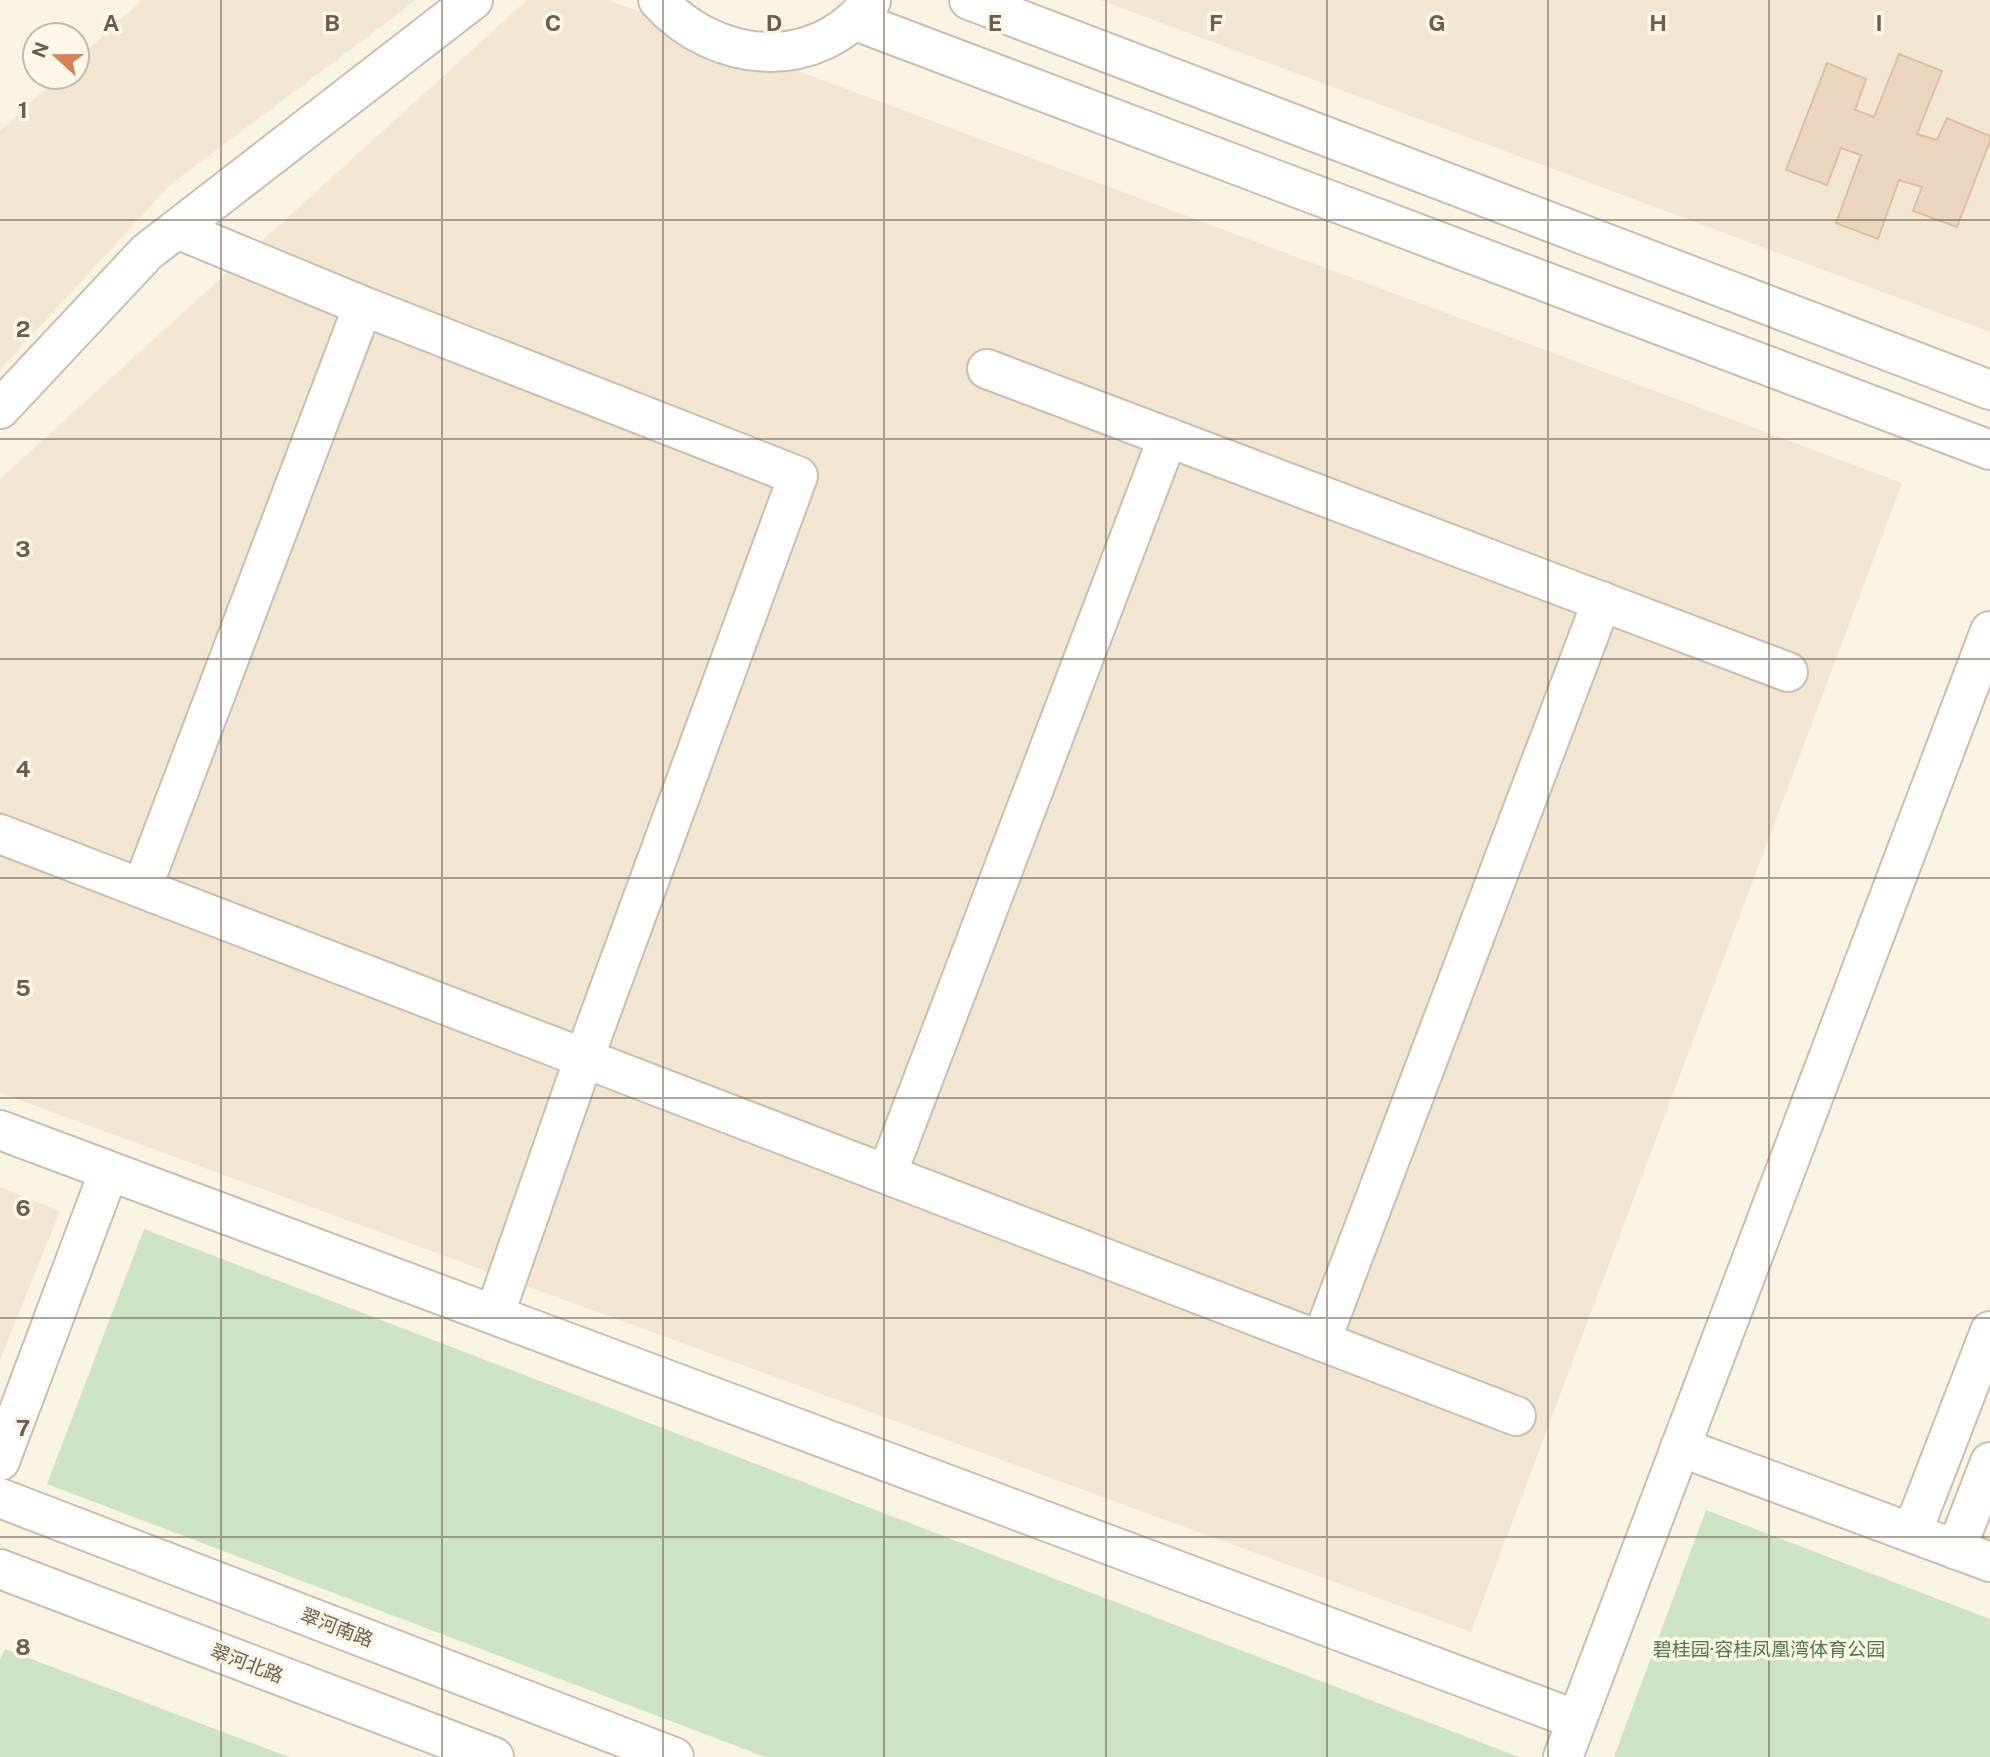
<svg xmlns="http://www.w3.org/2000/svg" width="1990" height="1757" font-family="'Public Sans','Noto Sans SC',sans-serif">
	<rect width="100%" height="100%" fill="#f9f3e3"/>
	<!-- residential -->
	<path fill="#f0e6d2" d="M142,0H416L170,185L0,370V131L58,77H77V60Z
		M527,0H608L1902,483L1471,1632L0,1093V479Z
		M1100,0H1990V332Z
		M0,1187L60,1211L0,1360Z"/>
	<!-- green -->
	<path fill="#cde4c3" d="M144,1229L1519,1757H765L47,1484Z
		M1706,1510L1990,1619V1757H1614Z
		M5,1649L289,1757H0V1660Z"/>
	<!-- building -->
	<path fill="#ebd5be" stroke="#dcbea0" stroke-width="2" d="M1899,54L1942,71L1917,134L1937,140L1947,118L1990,136V141L1957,227L1913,211L1922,187L1899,180L1878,239L1836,223L1861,155L1841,148L1827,185L1786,170L1827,63L1866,79L1855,110L1874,117Z"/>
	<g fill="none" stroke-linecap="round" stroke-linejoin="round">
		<!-- minor casing -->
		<g stroke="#cbbeae" stroke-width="42">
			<path id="minor" d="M658,0C715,64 816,74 871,1
				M969,0L1990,390
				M856,21L1990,450
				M177,229L363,306
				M987,369L1788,672
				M0,409L147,252L473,0
				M0,834L1516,1416
				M142,888L363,306L798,476L584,1058L495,1313
				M0,1130L1577,1720
				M887,1174L1168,437
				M1321,1341L1602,601
				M1680,1447L1990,1562
				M0,1461L109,1171
				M0,1498L674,1757
				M1912,1533L1990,1331
				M1956,1550L1990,1462
				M0,1569L494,1757
				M1563,1757L1990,631"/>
		</g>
		<!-- minor -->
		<use href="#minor" stroke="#fff" stroke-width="38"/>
	</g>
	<!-- grid -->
	<path fill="none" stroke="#6e5c4c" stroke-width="2" stroke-opacity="0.55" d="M221,0V1757M442,0V1757M663,0V1757M884,0V1757M1106,0V1757M1327,0V1757M1548,0V1757M1769,0V1757M0,220H1990M0,439H1990M0,659H1990M0,878H1990M0,1098H1990M0,1318H1990M0,1537H1990"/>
	<g text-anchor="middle" stroke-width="7" stroke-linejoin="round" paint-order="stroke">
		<!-- street labels -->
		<g font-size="19" fill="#6e5c4c" stroke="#fcf7e8">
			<text transform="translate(337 1627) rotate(21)" y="7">翠河南路</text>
			<text transform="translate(247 1663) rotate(21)" y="7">翠河北路</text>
		</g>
		<!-- park labels -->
		<g font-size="19" fill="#517849" stroke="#fcf7e8">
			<text x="1769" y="1656">碧桂园·容桂凤凰湾体育公园</text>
		</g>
	</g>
	<g font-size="23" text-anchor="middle" font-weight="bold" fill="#6e5c4c" stroke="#fcf7e8" stroke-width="7" stroke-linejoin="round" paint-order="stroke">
		<text x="111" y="31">A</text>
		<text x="332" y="31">B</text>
		<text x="553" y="31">C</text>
		<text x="774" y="31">D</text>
		<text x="995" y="31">E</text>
		<text x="1216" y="31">F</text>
		<text x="1437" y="31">G</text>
		<text x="1658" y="31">H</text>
		<text x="1879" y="31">I</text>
		<text x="23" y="118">1</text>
		<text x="23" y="337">2</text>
		<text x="23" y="557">3</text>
		<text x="23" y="777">4</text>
		<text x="23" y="996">5</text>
		<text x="23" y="1216">6</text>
		<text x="23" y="1436">7</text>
		<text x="23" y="1655">8</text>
	</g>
	<!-- north arrow -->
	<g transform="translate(56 56) rotate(291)"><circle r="33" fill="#fcf7e8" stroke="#c3b9aa" stroke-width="2"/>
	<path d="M0-5L12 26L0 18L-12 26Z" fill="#d58256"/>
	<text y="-10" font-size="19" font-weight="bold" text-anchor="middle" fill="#6e5c4c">N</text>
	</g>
</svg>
